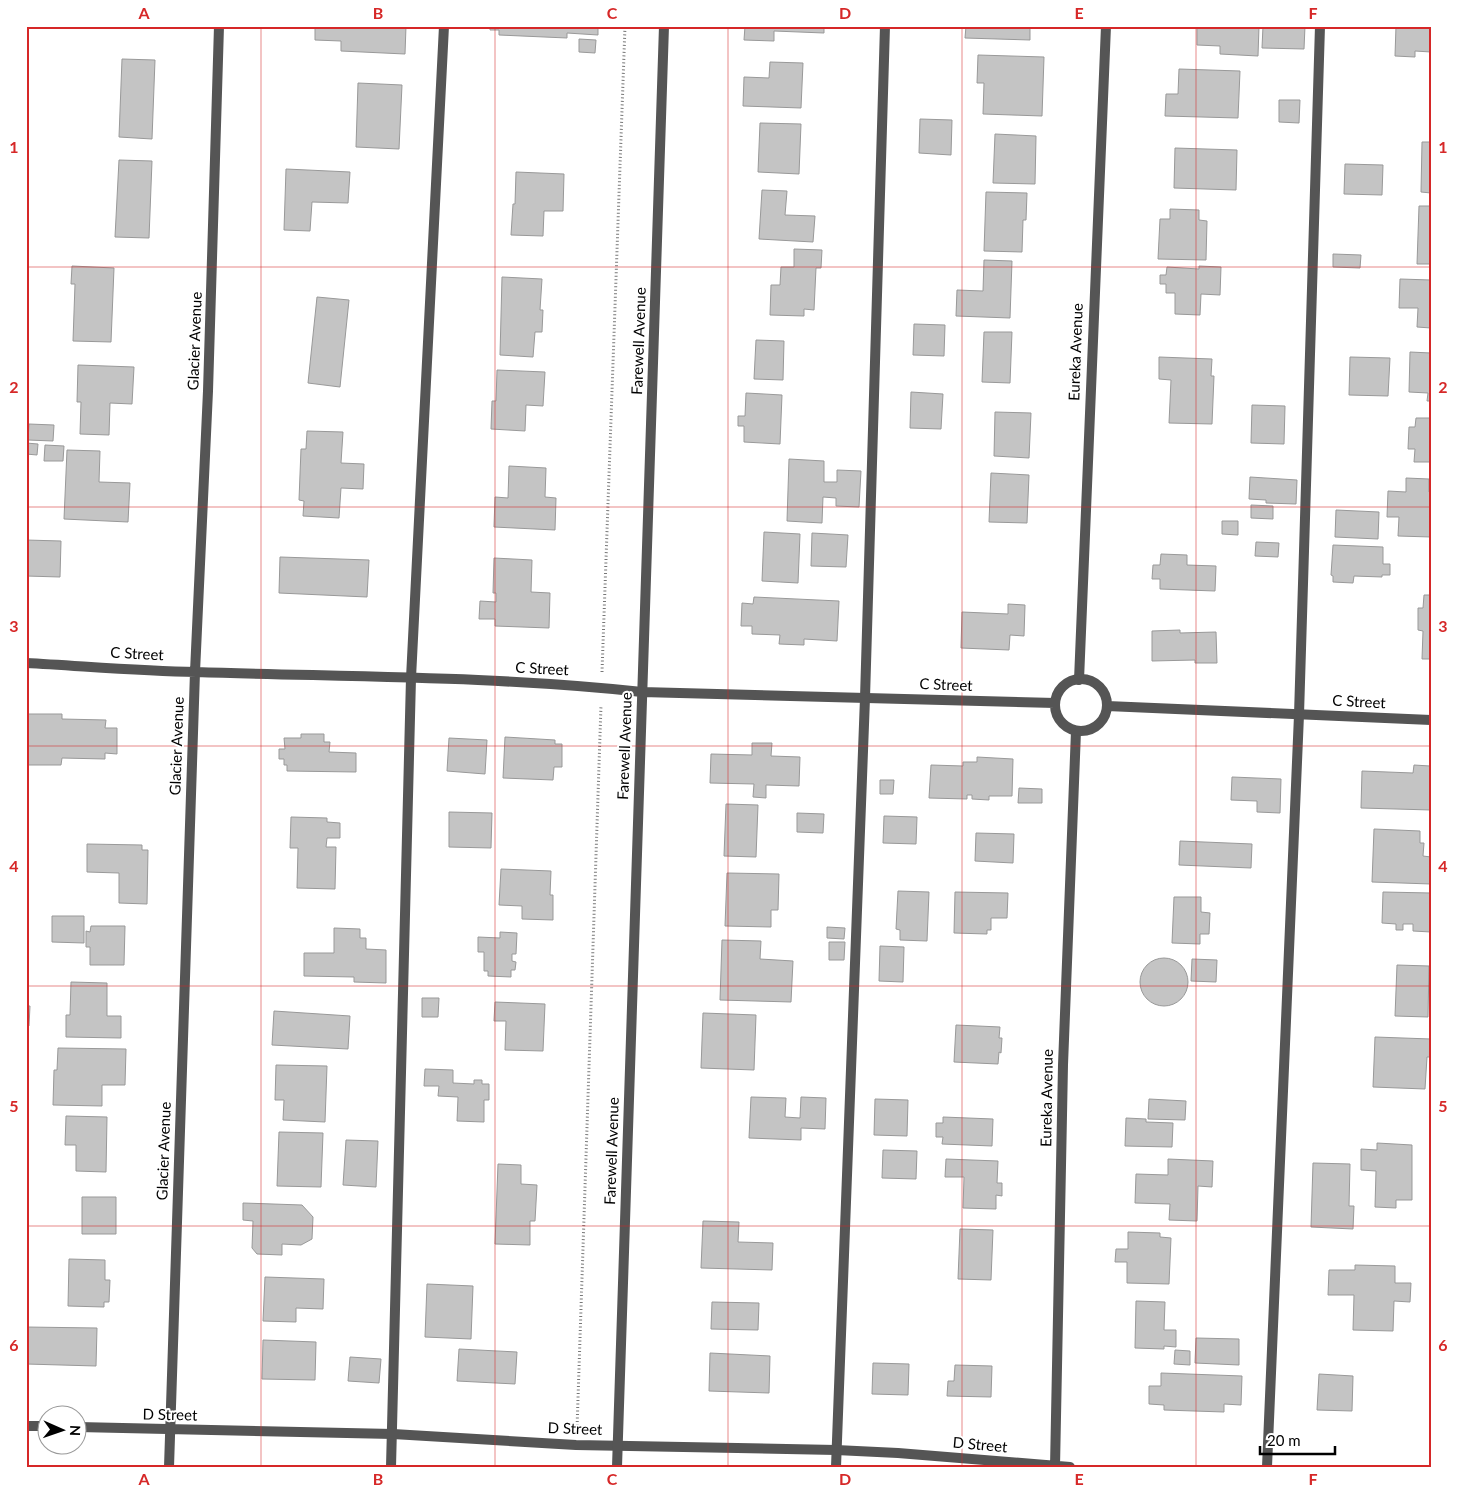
<svg xmlns="http://www.w3.org/2000/svg" width="1457" height="1493" font-family="Lato,sans-serif">
	<rect width="100%" height="100%" fill="#fff"/>
	<!-- building -->
	<path fill="#c4c4c4" stroke="#999" d="M315,26H406L405,54L341,51V41L315,40Z
		M490,26H598V35L567,33V38L499,35V30H490Z
		M745,26H824V33L774,31V41L744,40Z
		M966,26H1030V40L965,38Z
		M1197,26H1259L1258,56L1220,54V46L1197,45Z
		M1263,26H1305L1304,49L1262,48Z
		M1396,26H1431V52L1415,51V57L1395,56Z
		M579,39L596,40L595,53L579,52Z
		M978,55L1044,57L1042,116L983,114L984,83H977Z
		M122,59L155,60L152,139L119,137Z
		M770,62L803,63L801,108L743,106L744,77L769,78Z
		M1179,69L1240,71L1238,118L1165,116L1166,94H1178Z
		M358,83L402,85L399,149L356,147Z
		M1279,100H1300L1299,123L1279,122Z
		M920,119L952,120L951,155L919,153Z
		M760,123L801,124L799,174L758,172Z
		M995,134L1036,136L1035,184L993,183Z
		M1422,142H1431V193L1421,192Z
		M1175,148L1237,150L1236,190L1174,188Z
		M119,160L152,161L149,238L115,237Z
		M1345,164L1383,165L1382,195L1344,194Z
		M286,169L350,172L348,203L312,202L310,231L284,230Z
		M516,172L564,174L563,211H544L543,236L511,235L513,204H515Z
		M762,190L787,191L785,215L815,216L813,242L759,239Z
		M986,192L1027,193L1026,220H1023L1022,252L984,251Z
		M1419,206H1431V264H1417Z
		M1170,209L1199,210V220L1207,221L1206,260L1158,259L1160,219H1170Z
		M794,249L822,250L821,268H816L814,310L804,309V316L770,315L771,285H780L781,267H794Z
		M1333,254L1361,255L1360,268L1333,267Z
		M984,260L1012,261L1010,318L956,316L957,290L983,291Z
		M72,266L114,268L111,342L73,341L75,284H71Z
		M1199,266L1221,267L1220,295L1201,294L1200,315L1175,314V293H1166V284H1160V275H1166L1167,267L1199,269Z
		M502,277L542,279L540,310H543L542,332H535L533,357L500,355Z
		M1400,279L1431,280V328L1417,327L1418,308H1399Z
		M317,297L349,300L340,387L308,383Z
		M914,324L945,325L944,356L913,355Z
		M984,332H1012L1010,383L982,382Z
		M756,340L784,341L783,380L754,379Z
		M1410,352L1431,353V401H1427L1428,393L1409,392Z
		M1159,357L1212,359L1211,376H1214L1212,424L1169,423L1171,380L1159,379Z
		M1350,357L1390,358L1388,396L1349,395Z
		M78,365L134,367L132,404L110,403L109,435L80,434L81,402H77Z
		M497,370L545,372L543,406L526,405L525,431L491,429L492,401H496Z
		M911,392L943,394L941,429L910,428Z
		M746,393L782,395L780,444L744,442V426H738V416H745Z
		M1252,405L1285,406L1284,444L1251,443Z
		M995,412L1031,413L1029,458L994,456Z
		M1416,418H1431V462H1414L1415,449H1408L1409,427H1415Z
		M29,424L54,425L53,441L28,440Z
		M307,431L343,432L341,463L364,464L363,489L341,488L339,518L303,516L304,501L299,500L301,449H306Z
		M26,443L38,444L37,455L26,454Z
		M45,445L64,446L63,461H44Z
		M67,450L100,451L99,482L130,483L128,522L64,519Z
		M789,459L824,461V482H837V470L861,471L859,507L836,506V498L823,497L822,523L787,521Z
		M509,466L546,468L545,497L556,498L555,530L494,527L495,497L508,498Z
		M991,473L1029,475L1027,523L989,522Z
		M1250,477L1297,480L1296,504L1266,503V500L1249,499Z
		M1406,478L1429,479V492H1431V537L1398,536L1399,517H1387L1388,491L1406,492Z
		M1251,505L1273,506V519L1251,518Z
		M1336,510L1379,512L1378,539L1335,537Z
		M1222,521H1238V535L1222,534Z
		M764,532L800,534L798,583L762,581Z
		M812,533L848,535L846,567L811,566Z
		M26,540L61,541L60,577L26,576Z
		M1256,542L1279,543L1278,557L1255,556Z
		M1333,545L1383,547V564H1390V575H1382V577L1354,576L1353,583L1333,582V576L1331,575Z
		M1161,554L1187,555V565L1216,566L1215,591L1160,589V579H1152L1153,565H1160Z
		M280,557L369,560L367,597L279,593Z
		M494,558L532,560L531,592L550,593L549,628L495,626V619H479L480,601L496,602V593H493Z
		M1424,595H1431V659H1422L1423,631L1418,630V608H1423Z
		M754,597L839,601L837,641L804,639V645L779,644L780,635L752,634V626H741L742,603L753,604Z
		M1008,604L1025,605L1024,636L1010,635L1009,650L961,648L962,612L1008,614Z
		M1180,630V633L1216,632L1217,663H1195V660L1152,661V631Z
		M26,714H62V719L106,720L105,728H117V754L105,753V759L62,758L61,765H26Z
		M301,734H324V742H330L329,752L356,753V772L287,771V765H284V759H279V749H285L284,738H301Z
		M505,737L555,740V744H562V767H554L553,780L503,778Z
		M449,738L487,740L485,774L447,771Z
		M752,743H772L771,756L800,757L799,786L766,785V798L753,797L754,784L710,783L711,754L752,755Z
		M977,757L1013,759L1012,796H989V800L972,799V795H967V799L929,798L931,765L963,766V762H977Z
		M1414,765L1430,766L1431,810L1361,808L1362,771L1413,773Z
		M1232,777L1281,779L1280,813L1257,812V801L1231,800Z
		M880,780H894L893,794H880Z
		M1019,788L1042,789V803H1018Z
		M726,804L758,805L756,857L724,856Z
		M449,812L492,813L491,848L449,847Z
		M797,813L824,814L823,833L797,832Z
		M884,816L917,817L916,844L883,843Z
		M291,817L327,818V822L340,823V838H327L326,847H336L335,889L297,888L298,848H290Z
		M1374,829L1420,831V843H1424L1423,856L1431,857V884L1372,882Z
		M976,833L1014,834L1013,863L975,861Z
		M1180,841L1252,844L1251,868L1179,865Z
		M87,844L142,845V850H148L147,904L119,903V873L87,872Z
		M501,869L551,871L550,895H553V920L522,919V906L499,905Z
		M727,873L779,874L778,910H771V927L725,926Z
		M898,891L929,892L927,941L900,940V930L896,929Z
		M955,892L1008,893L1007,918H991V930H987V934L954,933Z
		M1383,892L1431,893V932L1413,931V924H1403V930H1396V924L1382,923Z
		M1174,897H1201V912L1210,913L1209,934H1200V944L1172,943Z
		M52,916H84V943L52,942Z
		M91,926H125L124,965H90V947H86V931L90,932Z
		M827,927L845,928L844,939L827,938Z
		M334,928L360,929V938H366V949L386,950V983L354,982V977L304,976V953H334Z
		M500,932L517,933L516,954H512V961L516,962L515,970H511V977L488,976V971H484V952H478V937L500,938Z
		M722,940L761,941L760,959L793,961L791,1002L720,1000Z
		M829,942H845L844,960H829Z
		M880,946L904,947L903,982L879,981Z
		M1140 982a24 24 0 1 1 48 0a24 24 0 1 1-48 0Z
		M1192,959L1217,960L1216,982L1191,981Z
		M1397,965L1429,966L1428,1017L1395,1016Z
		M71,982L107,983V1016H121V1038L66,1037V1015H70Z
		M422,998H439L438,1017H422Z
		M495,1002L545,1004L543,1051L505,1050L506,1021H494Z
		M26,1006H30L29,1026H26Z
		M274,1011L350,1016L348,1049L272,1045Z
		M703,1013L756,1015L754,1070L701,1068Z
		M956,1025L1000,1027L999,1038H1002L1001,1053L999,1052L998,1064L954,1062Z
		M1375,1037L1431,1039V1057H1427L1425,1089L1373,1087Z
		M58,1048L126,1049L125,1085H102V1106L53,1105L54,1070H57Z
		M276,1065L327,1066L325,1122L283,1120L284,1100H275Z
		M425,1069L453,1070V1083L474,1084V1080H482V1084H489V1100H484V1122L457,1121L458,1097L438,1096L439,1086H424Z
		M751,1097L786,1098L785,1117L800,1118L801,1097L826,1098L825,1129L801,1128V1140L749,1138Z
		M875,1099L908,1100L907,1136L874,1135Z
		M1149,1099L1186,1101L1185,1120L1148,1119Z
		M66,1116L107,1117L106,1172L76,1171V1145H65Z
		M943,1117L993,1119L992,1146L942,1144L943,1137H936V1123H943Z
		M1126,1118L1146,1119V1122L1173,1123L1172,1147L1125,1146Z
		M279,1132L323,1133L321,1187L277,1186Z
		M346,1140L378,1141L376,1187L343,1185Z
		M1377,1143L1412,1145V1200H1396V1208L1375,1207L1376,1171L1361,1170V1149L1377,1150Z
		M883,1150L917,1151L916,1179L882,1178Z
		M946,1159L998,1161L997,1183H1002V1196L996,1195V1209L963,1208L964,1177H945Z
		M1168,1159L1213,1161L1212,1187L1198,1186L1197,1221L1169,1220L1170,1204L1135,1203L1136,1174L1168,1175Z
		M1313,1163L1350,1164L1349,1206H1354L1353,1229L1311,1227Z
		M498,1164L521,1165V1184L537,1185L535,1221H530V1245L495,1244Z
		M82,1197H116V1234H82Z
		M243,1203L302,1205L313,1217L312,1239L301,1245L282,1244V1255L257,1254L252,1248L253,1221L243,1220Z
		M703,1221L739,1222L738,1242L773,1243L772,1270L701,1268Z
		M960,1229L993,1230L991,1280L958,1279Z
		M1128,1232L1160,1233V1237L1171,1238L1169,1284L1127,1283V1262H1115L1116,1249H1128Z
		M69,1259L105,1260V1280H110L109,1302H104V1307L68,1306Z
		M1355,1265L1395,1266V1283H1411L1410,1302L1394,1301L1393,1331L1353,1330L1354,1295H1328L1329,1270H1355Z
		M265,1277L324,1279L323,1309L296,1308V1322L263,1321Z
		M427,1284L473,1286L471,1339L425,1337Z
		M1136,1301L1165,1302L1164,1330H1176V1347L1164,1346V1349L1135,1348Z
		M712,1302L759,1303L758,1330L711,1329Z
		M26,1327L97,1328L96,1366L26,1364Z
		M1196,1338L1239,1339V1365L1195,1363Z
		M263,1340L316,1342L315,1380L262,1379Z
		M459,1349L517,1352L515,1384L457,1381Z
		M1175,1350L1190,1351V1365L1174,1364Z
		M710,1353L770,1356L769,1393L709,1391Z
		M350,1357L381,1359L379,1383L348,1381Z
		M873,1363L909,1364L908,1395L872,1394Z
		M955,1365L992,1366L991,1397L947,1396L948,1381H954Z
		M1161,1373L1242,1376L1241,1405L1224,1404V1412L1164,1410V1405L1149,1404V1386H1161Z
		M1319,1374L1353,1376L1352,1411L1317,1410Z"/>
	<g fill="none" stroke-linecap="round" stroke-linejoin="round">
		<!-- path -->
		<path stroke="#777" stroke-width="3" stroke-dasharray="1 2.5" stroke-linecap="butt" d="M602,672L625,26
			M577,1429L601,705"/>
		<!-- service -->
		<path stroke="#555" stroke-width="10" d="M391,1467L411,678L444,26
			M836,1467L865,698L885,26
			M1267,1467L1299,715L1320,26"/>
		<!-- minor -->
		<path stroke="#555" stroke-width="10" d="M26,663C83,666 140,671 196,672C345,677 495,676 642,692
			M1079,680L1106,26
			M26,1426H48
			M78,1427L393,1434L576,1445L836,1450L898,1453L1070,1467
			M169,1467L195,672L208,391L219,26
			M1055,1467L1063,1065L1076,731"/>
		<!-- tertiary -->
		<path stroke="#555" stroke-width="10" d="M1055 705a26 26 0 1 1 52 0a26 26 0 1 1-52 0Z
			M642,692L1055,703
			M1107,706L1431,720
			M617,1467L664,26"/>
	</g>
	<!-- grid -->
	<path fill="none" stroke="#d62828" stroke-width="1" stroke-opacity="0.55" d="M261,26V1467M495,26V1467M728,26V1467M962,26V1467M1196,26V1467M26,267H1431M26,507H1431M26,746H1431M26,986H1431M26,1226H1431"/>
	<g text-anchor="middle" stroke-width="4" stroke-linejoin="round" paint-order="stroke">
		<!-- street labels -->
		<g font-size="15" fill="#000" stroke="#fff">
			<text transform="translate(195 341) rotate(-88)" y="5">Glacier Avenue</text>
			<text transform="translate(639 341) rotate(-88)" y="5">Farewell Avenue</text>
			<text transform="translate(1076 352) rotate(-88)" y="5">Eureka Avenue</text>
			<text transform="translate(137 654) rotate(3)" y="5">C Street</text>
			<text transform="translate(542 669) rotate(3)" y="5">C Street</text>
			<text transform="translate(946 685) rotate(2)" y="5">C Street</text>
			<text transform="translate(1359 702) rotate(3)" y="5">C Street</text>
			<text transform="translate(177 746) rotate(-88)" y="5">Glacier Avenue</text>
			<text transform="translate(625 746) rotate(-88)" y="5">Farewell Avenue</text>
			<text transform="translate(1047 1098) rotate(-89)" y="5">Eureka Avenue</text>
			<text transform="translate(164 1151) rotate(-88)" y="5">Glacier Avenue</text>
			<text transform="translate(612 1151) rotate(-88)" y="5">Farewell Avenue</text>
			<text transform="translate(170 1415) rotate(1)" y="5">D Street</text>
			<text transform="translate(575 1429) rotate(2)" y="5">D Street</text>
			<text transform="translate(980 1445) rotate(5)" y="5">D Street</text>
		</g>
	</g>
	<!-- border -->
	<rect width="1457" height="1493" fill="none" stroke="#ffffff" stroke-width="55"/>
	<!-- north arrow -->
	<g transform="translate(62 1430) rotate(92)"><circle r="24" fill="#ffffff" stroke="#999999"/>
	<path d="M0-4L9 19L0 12L-9 19Z" fill="#000000"/>
	<text y="-8" font-size="14" font-weight="bold" text-anchor="middle" fill="#000000">N</text>
	</g>
	<!-- scale -->
	<path d="M1260 1446v8h75v-8" fill="none" stroke="#000000" stroke-width="2.5"/>
	<text x="1267" y="1446" font-size="15" fill="#000000" stroke="#ffffff" stroke-width="4" paint-order="stroke">20 m</text>
	<rect x="28" y="28" width="1402" height="1438" fill="none" stroke="#d62828" stroke-width="2"/>
	<g font-size="16" text-anchor="middle" font-weight="bold" fill="#d62828">
		<text x="144" y="19">A</text>
		<text x="378" y="19">B</text>
		<text x="612" y="19">C</text>
		<text x="845" y="19">D</text>
		<text x="1079" y="19">E</text>
		<text x="1313" y="19">F</text>
		<text x="14" y="153">1</text>
		<text x="1443" y="153">1</text>
		<text x="14" y="393">2</text>
		<text x="1443" y="393">2</text>
		<text x="14" y="632">3</text>
		<text x="1443" y="632">3</text>
		<text x="14" y="872">4</text>
		<text x="1443" y="872">4</text>
		<text x="14" y="1112">5</text>
		<text x="1443" y="1112">5</text>
		<text x="14" y="1351">6</text>
		<text x="1443" y="1351">6</text>
		<text x="144" y="1485">A</text>
		<text x="378" y="1485">B</text>
		<text x="612" y="1485">C</text>
		<text x="845" y="1485">D</text>
		<text x="1079" y="1485">E</text>
		<text x="1313" y="1485">F</text>
	</g>
</svg>
